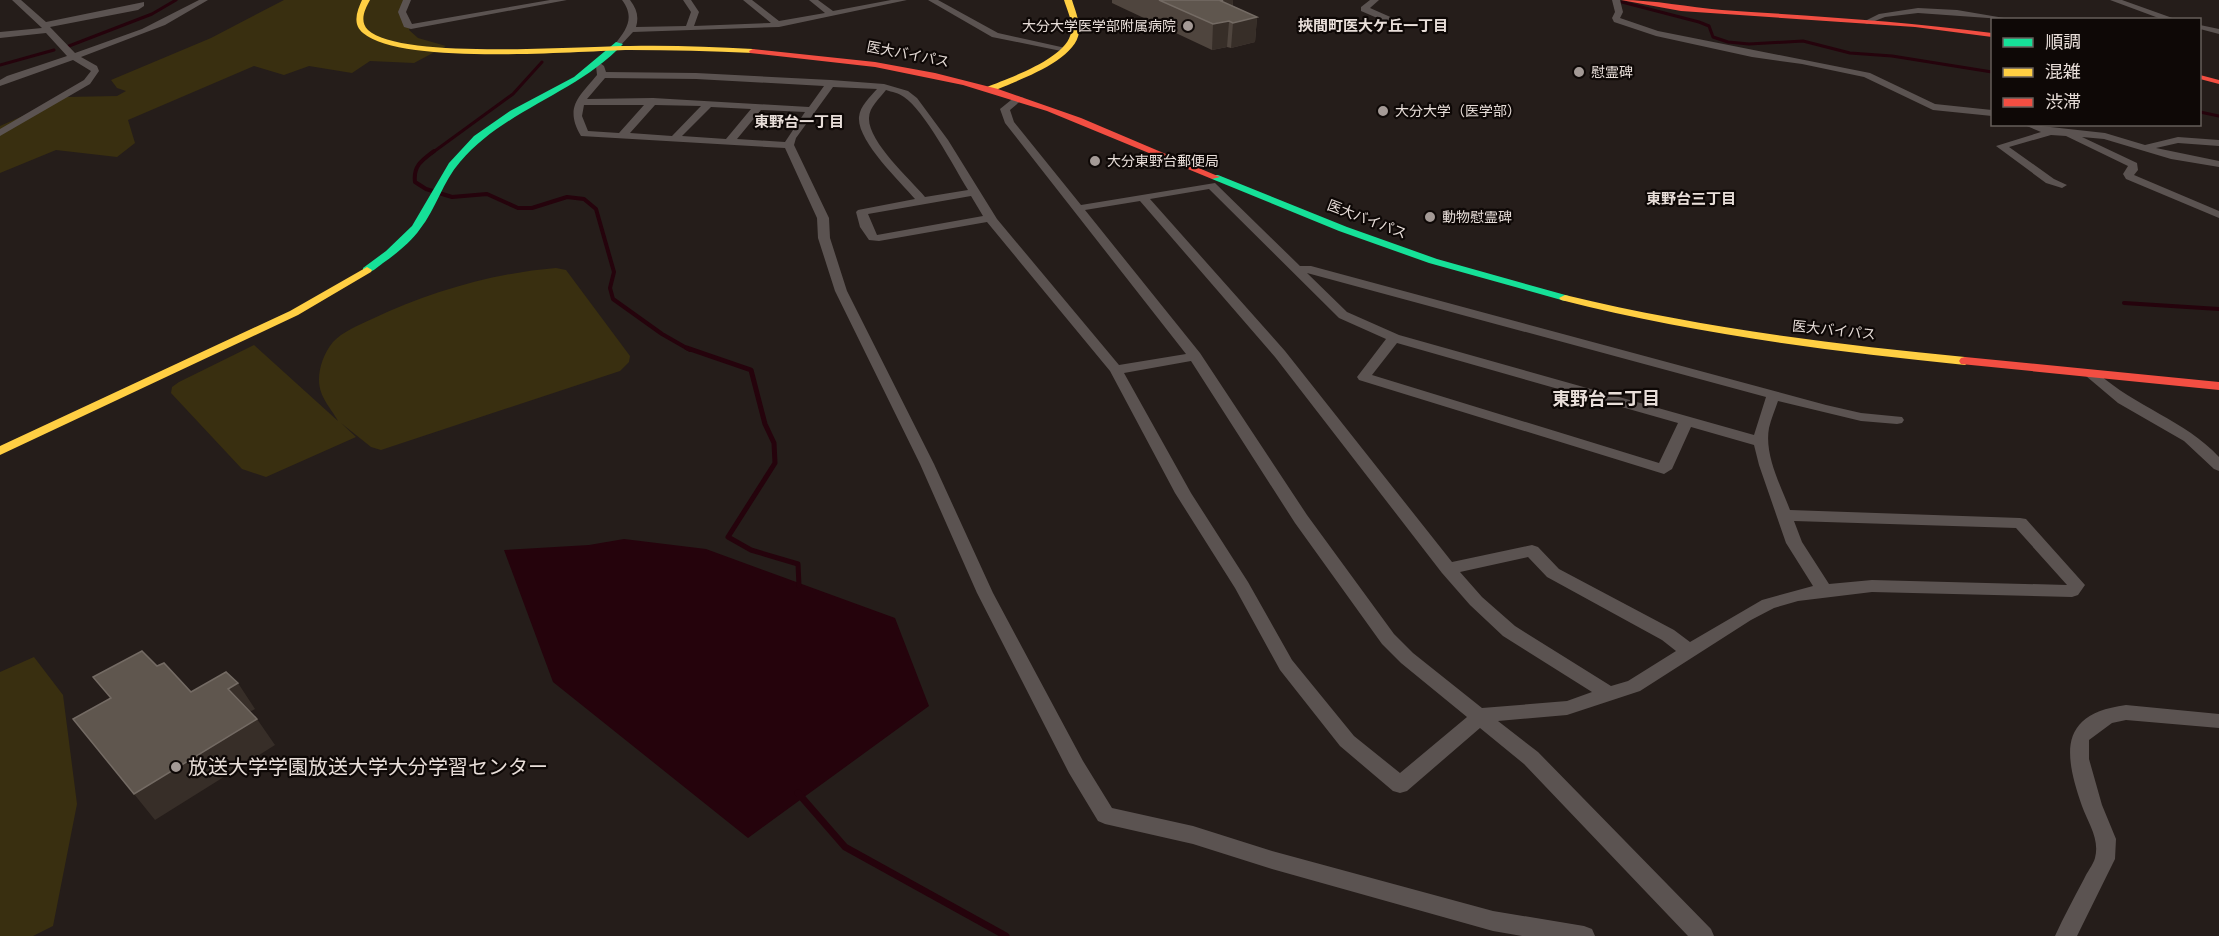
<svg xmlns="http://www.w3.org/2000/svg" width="2219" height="936" font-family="Ubuntu,'Noto Sans JP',sans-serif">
	<rect width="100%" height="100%" fill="#251d1a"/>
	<!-- green -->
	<path fill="#392f10" d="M284,0H407L399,13L410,27L409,30L418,38L446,46L414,63L370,61L352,73L309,66L284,75L254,66L128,120L135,143L117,157L56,150L0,173V126L66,97L117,96L126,91L117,88L111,80L211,38Z
		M556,268L566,270L630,356L629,362L620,371L381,450L371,447L341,423L356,437L266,477L242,469L171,393L172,387L179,382L254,345L338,421C331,408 319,397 319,380C319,367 324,353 333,342C342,332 359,325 372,319C429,292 494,273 556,268Z
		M34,657L63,695L77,804L53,926L33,936H0V672Z"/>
	<!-- water -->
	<path fill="#25030c" d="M624,539L706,549L895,618L929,706L748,838L553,682L504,550L589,545Z"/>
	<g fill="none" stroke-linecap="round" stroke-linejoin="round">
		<!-- stream-far3 -->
		<path stroke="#25030c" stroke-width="3" d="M1622,2L1699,22L1709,26L1713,37L1728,42L1749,44L1803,41L1850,53L1892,56L1992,72
			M69,46L152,14L176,0
			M0,65L54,50
			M2200,112L2219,116
			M432,153L513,94L542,62"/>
		<!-- stream-far2 -->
		<path stroke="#25030c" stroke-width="4" d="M434,151C422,160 413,166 415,182L426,189L452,197L487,194L518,208H532L567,197L584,199L596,209L614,272L610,288L613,299L662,334L690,350
			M2124,303L2219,309"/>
		<!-- stream-far1 -->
		<path stroke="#25030c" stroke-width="5" d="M687,348L751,370L765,424L774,443L775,463L728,537L751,550L798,564L799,586"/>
		<!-- stream -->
		<path stroke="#25030c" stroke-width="7" d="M798,793L845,847L1006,936"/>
		<!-- street -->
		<path fill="#5b5351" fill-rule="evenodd" d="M12,0H21L46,22L144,2V6L138,10L50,27L75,53L142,29L199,0H208L165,25L81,57L97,66L99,71L90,84L0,136V129L84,80L91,71L73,60L0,86V80L7,76L67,56L46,33L0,38V32L42,28Z
			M403,0H411L406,12L412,24L550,0H567L411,29L404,27L398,12Z
			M622,0H630C637,9 639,17 636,27L686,26L691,12L683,0H691L699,12L694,26L771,23L743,0H752L779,21L825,13L809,0H818L833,11L891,0H907L779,27L633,32L619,47L615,44C627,29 635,17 622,0Z
			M928,0H938L998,33L1070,49L1066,52L992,37Z
			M1370,0H1379L1370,8L1404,23V27H1398L1361,11V7Z
			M1612,0H1620L1623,12L1620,18L1658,31L1870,73L1935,104L1992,110V116L1933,110L1864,77L1802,64L1752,57L1656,36L1614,22L1612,18L1615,12Z
			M2110,0H2122L2178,20H2164Z
			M1918,8L1957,10L2016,20L1918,13L1885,17L1867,24L1863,22L1879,14Z
			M2200,25L2219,29V34L2200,29Z
			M600,63L604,66L606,72L696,73L831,80L884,84L908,91L917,98L948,140L997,219L1119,365L1186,354L1005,123L1000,109L1016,96L1024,98L1010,110L1014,122L1081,205L1215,183L1300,266H1311L1826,405L1861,413L1902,417L1904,420L1902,423L1897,424L1861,421L1778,401C1775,410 1771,419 1769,428C1764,455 1781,486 1790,510L2020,518L2026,519L2085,585L2078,595L2072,597L1872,592L1798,601L1774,608L1751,620L1640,691L1567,715L1498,721L1538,752L1711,929L1714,936H1688L1524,764L1480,728L1407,791L1400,793L1393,791L1340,746L1280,670L1235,588L1175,493L1110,371L987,222L879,241L869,240L860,227L856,212L858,210L915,199C900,181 857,141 859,117C860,106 870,97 877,89L833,87L796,138L794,145L829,218L830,238L847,291L934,464L993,593L1083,761L1112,808L1193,826L1272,851L1493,911L1584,926L1592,929L1595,936H1522L1493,931L1272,869L1193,844L1105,824L1098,821L1069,773L977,593L920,464L835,291L818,238L817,218L785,148L581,136C564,107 579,97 597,75L596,66ZM605,78L696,79L824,86L809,107L653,98L587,99ZM886,90C892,92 899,93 904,97C924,110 954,167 968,190L925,197C910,179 868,142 869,118C869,107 880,98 886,90ZM584,105H644L619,133L588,131L582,116ZM655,105L701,106L672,136L630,133ZM711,107L751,109L726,139L682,136ZM761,110L805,112L785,142L737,139ZM1209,189L1339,318L1386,339L1357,377L1359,380L1664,474L1672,469L1691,427L1754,445L1759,465L1786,543L1813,586L1762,600L1690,642L1674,630L1559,569L1538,547L1532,545L1452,562L1285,351L1150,199ZM971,196L983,216L877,235L868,214ZM1140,201L1275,357L1442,573L1470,605L1503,636L1592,692L1567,701L1482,708L1413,653L1394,634L1307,515L1200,353L1085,210ZM1307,273L1766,397L1754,435L1399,335L1347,312ZM1397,343L1678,423L1659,463L1372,375ZM1191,361L1295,523L1382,644L1401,663L1467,717L1400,773L1354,736L1292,660L1248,582L1191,493L1124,373ZM1794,521L2016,528L2067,585L1872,580L1829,584L1802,542ZM1528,557L1547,577L1662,640L1676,651L1628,681L1611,686L1515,626L1482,597L1460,572Z
			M2022,124L2105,133L2145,145L2178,137L2219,140V146L2178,143L2156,148L2219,161V167L2171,159L2104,139L2082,137L2137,163L2138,170L2134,175L2219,211V218L2126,179L2123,174L2128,166L2066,136L2051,135L2009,147L2054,179L2067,185L2062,188L2046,183L1996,146L2041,132Z
			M2093,372L2098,373C2135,407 2185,420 2219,457V471L2214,469L2184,441L2118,403L2086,376Z
			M2126,705L2219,714V728L2126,720L2112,723L2089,740V759L2102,805L2116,839L2115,859L2077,936H2055C2064,916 2074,898 2084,879C2087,872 2093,865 2095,858C2100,839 2088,823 2082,806C2064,754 2058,714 2126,705Z"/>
		<!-- fast -->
		<path fill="#16e098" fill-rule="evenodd" d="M616,42L623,44C576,94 505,109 460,162C443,181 436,209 420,229C411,242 396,254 383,263C376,268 372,274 363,272V268L386,251L412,226L449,163L474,136L510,111L574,77Z
			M1212,175H1218L1347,227L1437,259L1569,296L1571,298L1565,301L1429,263L1339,231L1212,179Z"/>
		<!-- slow -->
		<path fill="#ffcf43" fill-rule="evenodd" d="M362,0H370C365,9 359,21 368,30C400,60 580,46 630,46C671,45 712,47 753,49L757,51L753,53C712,51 671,50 630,50C575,51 402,66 363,33C352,24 357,11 362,0Z
			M1064,0H1072C1075,10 1080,21 1079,32C1076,61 1016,81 993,91H987V87C1009,78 1068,58 1071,32C1073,21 1067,10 1064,0Z
			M367,267L372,270L371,272L298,315L0,455V446L290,311Z
			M1565,295C1697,327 1830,344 1965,357L1971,361L1965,365C1829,351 1694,334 1561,300L1559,298Z"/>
		<!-- jam -->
		<path fill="#f24e42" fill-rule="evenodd" d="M1621,0C1655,0 1688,7 1722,10C1812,16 1902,21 1992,33V37L1915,27L1681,11Z
			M753,49L875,62L935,73L998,89L1081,118L1220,177L1212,179L1047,111L963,85L875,67L750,53L749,51Z
			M2200,75L2219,80V84L2200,79Z
			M1965,357L2219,382V390L1961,364L1959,361L1961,358Z"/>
	</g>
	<!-- wall -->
	<path fill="#4f453e" d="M1112,0H1233V6L1257,17L1255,42L1231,48L1227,47L1212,50L1112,3Z"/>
	<!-- shaded-wall -->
	<path fill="#372e28" d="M1223,0H1233L1232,20L1229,22L1227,47L1212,50L1213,24L1221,1Z
		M1257,17L1255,42L1231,48L1233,23Z
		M238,683L255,709L246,714L228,689Z
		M257,719L275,745L155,820L134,794Z"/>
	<!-- building -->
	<path fill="#5f564e" stroke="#746b64" stroke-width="1.5" d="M1159,0H1223L1221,1L1257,17L1233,23L1229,21L1213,24Z
		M142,651L157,666L164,663L191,692L226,672L238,683L228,689L257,719L134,794L73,719L111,698L93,677Z"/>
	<!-- markers -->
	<g fill="#a49a96" stroke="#0e0806" stroke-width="2">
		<circle cx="1188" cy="26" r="6"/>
		<circle cx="1579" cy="72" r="6"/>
		<circle cx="1383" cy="111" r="6"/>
		<circle cx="1095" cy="161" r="6"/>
		<circle cx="1430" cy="217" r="6"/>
		<circle cx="176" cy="767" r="6"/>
	</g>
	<g text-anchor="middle" stroke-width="4.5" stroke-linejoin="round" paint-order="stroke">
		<!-- far-poi labels -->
		<g font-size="14" fill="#e8ded9" stroke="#0e0806" text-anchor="start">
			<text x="1176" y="31" text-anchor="end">大分大学医学部附属病院</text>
			<text x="1591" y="77">慰霊碑</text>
			<text x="1395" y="116">大分大学（医学部）</text>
			<text x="1107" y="166">大分東野台郵便局</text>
			<text x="1442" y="222">動物慰霊碑</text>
		</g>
		<!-- far-street labels -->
		<g font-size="14" fill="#e8ded9" stroke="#0e0806">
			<text transform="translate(908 54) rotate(11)" y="5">医大バイパス</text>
			<text transform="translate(1367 219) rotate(21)" y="5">医大バイパス</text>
			<text transform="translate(1834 330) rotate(6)" y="5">医大バイパス</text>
		</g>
		<!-- far-neighbourhood labels -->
		<g font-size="15" font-weight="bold" fill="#e8ded9" stroke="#0e0806">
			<text x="1373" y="31">挾間町医大ケ丘一丁目</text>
			<text x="799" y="127">東野台一丁目</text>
			<text x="1691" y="204">東野台三丁目</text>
		</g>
		<!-- neighbourhood labels -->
		<g font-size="18" font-weight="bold" fill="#e8ded9" stroke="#0e0806">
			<text x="1606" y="405">東野台二丁目</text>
		</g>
		<!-- near-poi labels -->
		<g font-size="20" fill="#e8ded9" stroke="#0e0806" text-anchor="start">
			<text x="188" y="774">放送大学学園放送大学大分学習センター</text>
		</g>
	</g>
	<!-- legend -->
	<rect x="1991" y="18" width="210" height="108" fill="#0e0806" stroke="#655e5a" stroke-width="1.5"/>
	<rect x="2003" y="38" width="30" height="9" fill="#16e098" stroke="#655e5a" stroke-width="1.5"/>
	<text x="2045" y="48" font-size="18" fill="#e8ded9">順調</text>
	<rect x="2003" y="68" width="30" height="9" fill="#ffcf43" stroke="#655e5a" stroke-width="1.5"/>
	<text x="2045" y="78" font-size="18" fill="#e8ded9">混雑</text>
	<rect x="2003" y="98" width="30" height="9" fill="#f24e42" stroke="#655e5a" stroke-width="1.5"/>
	<text x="2045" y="108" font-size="18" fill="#e8ded9">渋滞</text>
</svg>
